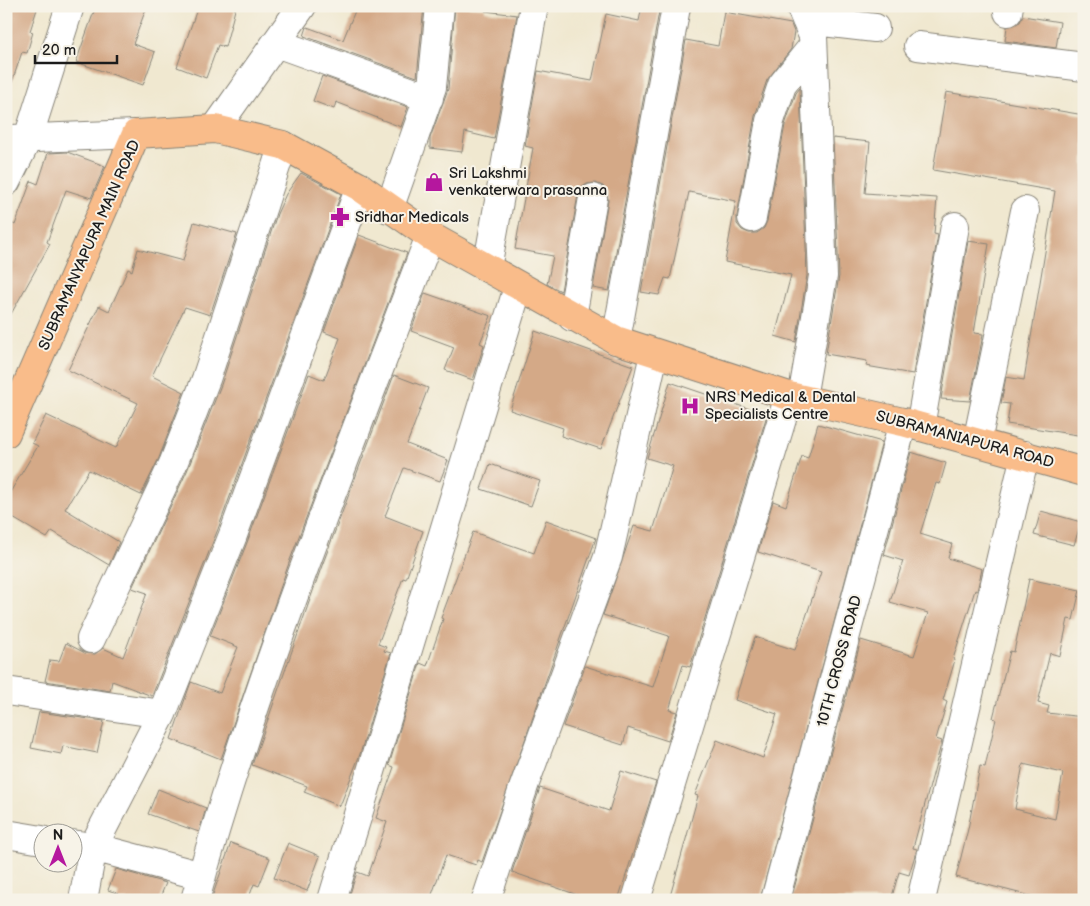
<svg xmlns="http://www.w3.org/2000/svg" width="1090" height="906" font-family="'Balsamiq Sans',sans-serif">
	<rect width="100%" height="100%" fill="#f7f3e8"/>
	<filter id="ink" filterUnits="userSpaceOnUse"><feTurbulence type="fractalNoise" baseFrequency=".02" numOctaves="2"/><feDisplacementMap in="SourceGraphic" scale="10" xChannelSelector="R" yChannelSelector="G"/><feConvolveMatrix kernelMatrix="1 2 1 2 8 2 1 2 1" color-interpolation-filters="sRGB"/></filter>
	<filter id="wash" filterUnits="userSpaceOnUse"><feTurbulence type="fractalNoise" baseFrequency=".0096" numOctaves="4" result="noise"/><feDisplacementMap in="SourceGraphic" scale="20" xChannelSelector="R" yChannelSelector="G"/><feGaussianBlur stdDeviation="1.12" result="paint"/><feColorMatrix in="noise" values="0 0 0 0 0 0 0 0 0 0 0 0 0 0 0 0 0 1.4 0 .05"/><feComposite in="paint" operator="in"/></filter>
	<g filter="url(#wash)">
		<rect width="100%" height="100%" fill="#f0e8d0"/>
		<g id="blocks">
			<!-- building -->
			<path fill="#d4a987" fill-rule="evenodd" d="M6,6H38L30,31L33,32L27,53L22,52L10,88L6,87Z
				M96,6H147L133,44L155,52L143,85L76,62Z
				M198,6H236L225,47L218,45L206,78L177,67Z
				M357,6H424L417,77L304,36L307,27L343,40Z
				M455,6L485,8V11L517,15L494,139L465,132L462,152L430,148V138L448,89Z
				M642,6H660L609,291L593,288L608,200L607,192L603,186L595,183L587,184L581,188L578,195L561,291L547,284L553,256L515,249L533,148L525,146L538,71L592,81L606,14L639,21Z
				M724,12L791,24L794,32L791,49L767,80L755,116L737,216V224L742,230L749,233H757L764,228L767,221L785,125L796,93L800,88L807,275L796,342L775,336L791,275L725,262L736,201L689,192L670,279L665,278L659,295L641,292L686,40L718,46Z
				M1023,16L1060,22L1056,48L1005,41L1007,27L1020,22Z
				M322,76L408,107L401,127L336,102L334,109L313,101Z
				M946,92L1084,115V436L1007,424L1010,404L1001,403L1006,377L1024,380L1055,191L933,170Z
				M833,138L870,142L865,193L937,198L934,234L938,235L913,374L866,366L867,361L826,354L839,276Z
				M67,152L105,166L91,198L66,190L47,242L50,244L6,323V220L15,225L31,181L38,184L48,153Z
				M301,173L341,194L218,529L152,696L112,681L110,691L45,681L50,660L59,661L66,643L85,653L95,654L103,648L123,657L147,593L132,588L187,471L221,385L277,214L286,194Z
				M194,222L237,234L210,315L185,307L152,376L184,392L159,458L141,495L89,470L65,509L119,542L109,565L52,531L47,538L6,514V499L38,446L32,443L46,415L116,448L138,403L68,370L99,306L109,311L128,269L132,271L138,249L183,261Z
				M359,235L407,253L290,560L221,759L171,739L191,682L220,693L238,647L210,636L248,540L309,374L324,380L340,338L324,332Z
				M968,241L989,244L974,333L983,334L982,340L970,401L941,399Z
				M425,293L491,316L480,343L484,345L473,380L445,370L454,347L411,331Z
				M535,331L633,366L601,449L561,436L563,428L510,410Z
				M394,375L428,388L407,444L448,460L440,481L404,468L385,516L423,531L406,579L403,578L378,644L386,647L384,651L391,653L360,754L340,806L304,792L307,786L252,765L320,571Z
				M670,382L767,415L690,667L683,665L669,710L677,712L668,741L628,728L623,745L563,726L585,666L653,687L669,636L603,615L634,526L653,531L673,466L647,458Z
				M818,424L882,442L760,900H669L698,796L695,795L717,740L763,758L777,714L735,700L755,637L795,650L821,572L758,552L773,501L786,506L802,456L808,458Z
				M911,452L946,463L940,484L936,483L920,534L952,544L948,558L982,569L977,591L975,590L953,659L955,660L943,700L947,702L936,739L942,741L913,848L917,849L915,855L909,875L899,872L891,900H791L861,640L914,656L928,613L890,602L903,561L884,555Z
				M490,464L540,481L531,506L481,489Z
				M1041,511L1081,522L1074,545L1034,535Z
				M546,520L596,538L482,862L478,860L476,865L446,855L430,900H348L357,872L368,876L387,822L376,818L394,767L389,765L420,663L427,666L443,619L441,618L473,532L534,553Z
				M1029,579L1080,590L1073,620L1068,619L1060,656L1050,653L1038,703L1049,706L1047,713L1084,717V900H1046L956,877L968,829L980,766L985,767L996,719L993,718L1010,651L1014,652ZM1023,764L1063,773L1055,819L1015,809Z
				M39,712L104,721L97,753L63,746L61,754L31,748Z
				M621,771L656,782L618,900H592L512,872L540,788L609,811Z
				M158,789L206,808L199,832L148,814Z
				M231,843L270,858L259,886L254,884L248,900H211Z
				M288,843L320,856L307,891L274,878Z
				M116,869L166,883L159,900H117L119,894L108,890Z"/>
		</g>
	</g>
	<g filter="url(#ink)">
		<use href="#blocks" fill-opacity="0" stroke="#868276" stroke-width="1"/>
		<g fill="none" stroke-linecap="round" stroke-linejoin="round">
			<!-- minor casing -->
			<g stroke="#868276" stroke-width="30">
				<path id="minor" d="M800,6L813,36L823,276L802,398
					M1008,12L1009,6
					M806,20L875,28
					M276,43L429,98
					M918,46L1084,67
					M215,129L302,6
					M11,139L136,134
					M6,182L28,138L70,6
					M389,209L432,87L440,6
					M752,218L770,121L782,85L813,46
					M487,268L534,6
					M572,317L593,198
					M616,340L676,7
					M920,427L955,226
					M977,442L1025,211
					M91,639L173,464L206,379L283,145
					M6,691L162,714L233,535L360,187
					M6,834L42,840
					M72,844L93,847L202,876
					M83,900L93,847L162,714
					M195,900C258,673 347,456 430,236
					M332,900L518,287
					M486,900L524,786L608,557L654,354
					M636,900L789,396
					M775,900L903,422
					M921,900L1025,455"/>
			</g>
			<!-- major casing -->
			<g stroke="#868276" stroke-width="30">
				<path id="major" d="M6,433L136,134L215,129L283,145L360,187L430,236L616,340L789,396L903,422L1084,472"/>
			</g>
			<!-- minor -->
			<use href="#minor" stroke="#fff" stroke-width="28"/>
			<!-- major -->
			<use href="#major" stroke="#f9bc8a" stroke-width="28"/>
		</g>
	</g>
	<!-- icons -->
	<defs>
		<g id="shop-bare" transform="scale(1.5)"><path d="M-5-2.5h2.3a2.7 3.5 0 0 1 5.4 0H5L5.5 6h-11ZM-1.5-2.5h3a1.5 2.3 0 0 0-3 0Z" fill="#b5179e" stroke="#f7f3e8" stroke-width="2.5" paint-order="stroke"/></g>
		<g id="pharmacy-bare" transform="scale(1.5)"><path d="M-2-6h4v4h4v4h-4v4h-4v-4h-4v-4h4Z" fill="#b5179e" stroke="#f7f3e8" stroke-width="2.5" paint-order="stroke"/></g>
		<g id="hospital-bare" transform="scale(1.5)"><path d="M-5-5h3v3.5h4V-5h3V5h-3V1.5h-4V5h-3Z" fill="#b5179e" stroke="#f7f3e8" stroke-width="2.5" paint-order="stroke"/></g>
	</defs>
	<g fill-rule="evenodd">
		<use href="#shop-bare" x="434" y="182"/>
		<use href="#pharmacy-bare" x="340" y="217"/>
		<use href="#hospital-bare" x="690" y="406"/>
	</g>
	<g text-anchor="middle" stroke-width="4" stroke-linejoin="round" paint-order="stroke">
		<!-- poi labels -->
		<g font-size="15" fill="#1c1c1c" stroke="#f7f3e8" text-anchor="start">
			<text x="449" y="178">Sri Lakshmi<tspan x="449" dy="17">venkaterwara prasanna</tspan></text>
			<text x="355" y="222">Sridhar Medicals</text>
			<text x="705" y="402">NRS Medical &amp; Dental<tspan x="705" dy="17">Specialists Centre</tspan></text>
		</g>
		<!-- street labels -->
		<g font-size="15" fill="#1c1c1c" stroke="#f7f3e8">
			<text transform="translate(89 245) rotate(-66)" y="5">SUBRAMANYAPURA MAIN ROAD</text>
			<text transform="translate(965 439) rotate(15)" y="5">SUBRAMANIAPURA ROAD</text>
			<text transform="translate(839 661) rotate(-75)" y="5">10TH CROSS ROAD</text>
		</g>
	</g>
	<!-- margin -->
	<rect width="1090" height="906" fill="none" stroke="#f7f3e8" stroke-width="25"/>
	<!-- north arrow -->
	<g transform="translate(58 848)"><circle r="24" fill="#f7f3e8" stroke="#9f9d96"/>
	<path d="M0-4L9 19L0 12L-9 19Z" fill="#b5179e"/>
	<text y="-8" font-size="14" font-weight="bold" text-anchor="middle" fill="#1c1c1c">N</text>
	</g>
	<!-- scale -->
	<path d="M35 55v8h82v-8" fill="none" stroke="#1c1c1c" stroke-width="2.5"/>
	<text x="42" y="55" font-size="15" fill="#1c1c1c" stroke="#f7f3e8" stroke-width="4" paint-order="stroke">20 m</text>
</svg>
